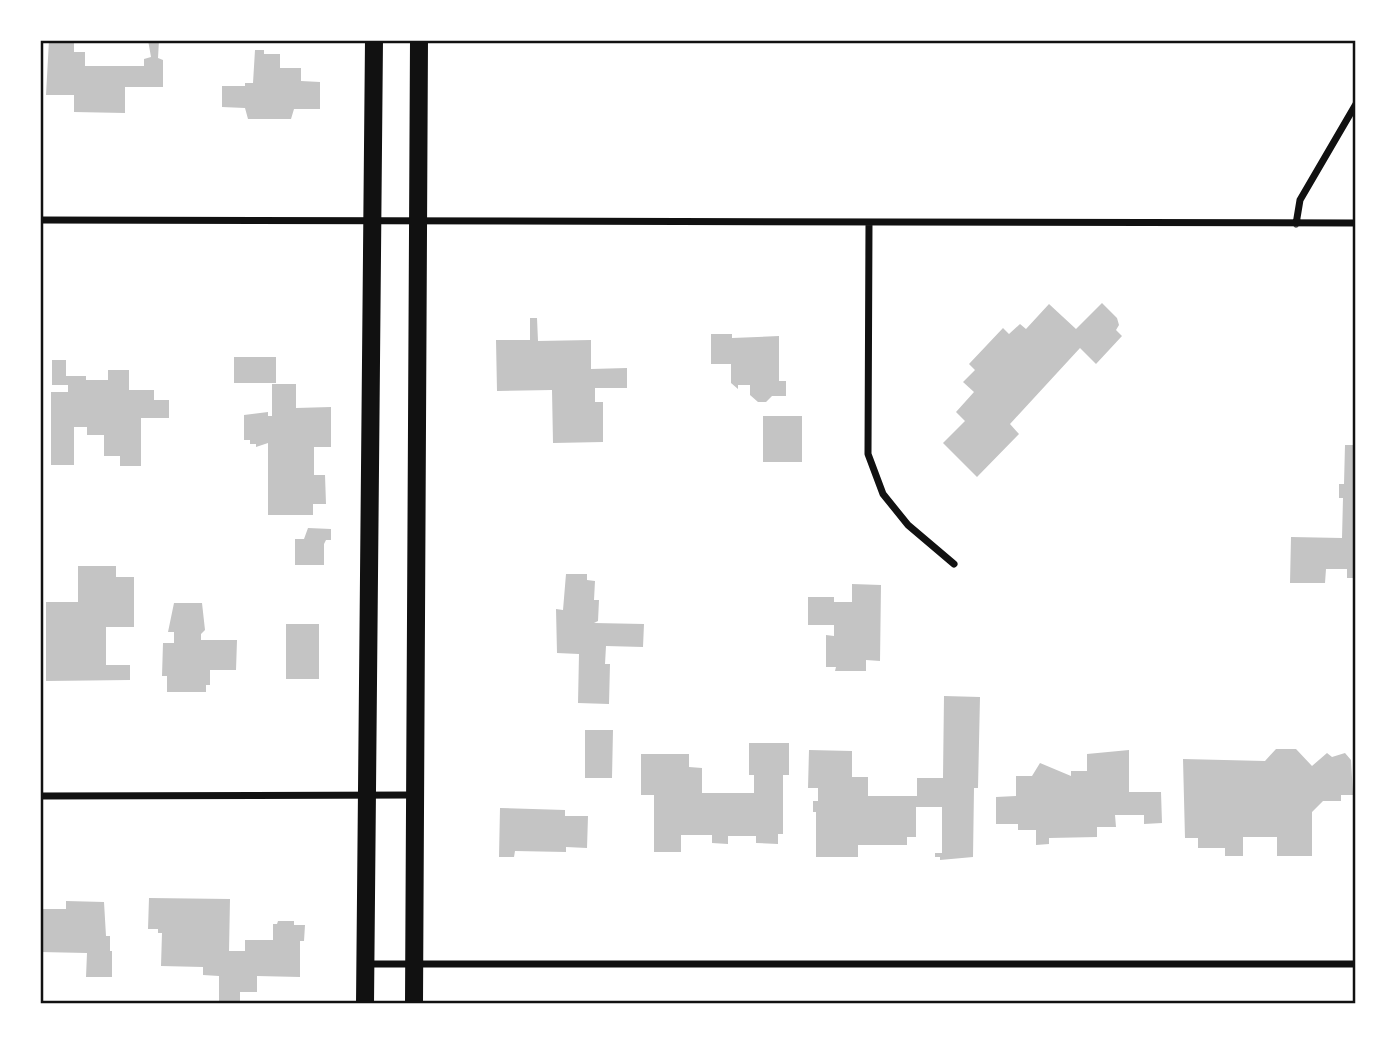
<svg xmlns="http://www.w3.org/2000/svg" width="1396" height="1044" font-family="'Varela Round',sans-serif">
	<rect width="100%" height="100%" fill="#fff"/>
	<!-- building -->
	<path fill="#c4c4c4" d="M49,40H74V52H85V66H144V59L151,57L148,40H159L158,58L163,60V87H125V113L74,112V95H46Z
		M255,50H264V54H280V68H301V81L320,82V109H294L291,119H248L245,108L222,107V86H245V83H253Z
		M1102,303L1117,318L1119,325L1116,330L1122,336L1096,364L1080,348L1010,424L1019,434L977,477L943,443L965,421L956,412L974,392L963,382L975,370L969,364L1003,328L1009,334L1020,324L1026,329L1049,304L1076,329Z
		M530,318H537L538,341L591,340V369L627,368V388H595V402H603V442L553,443L552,390L497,391L496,340H530Z
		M711,334H732V338L779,336V381H786V396H772L766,402H758L750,395V385H738V389L731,383V364H711Z
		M234,357H276V383H234Z
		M52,360H66V376H86V380H108V370H129V390H154V400H169V418H141V466H120V456H104V435H87V427H74V465H51V392H68V385H52Z
		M272,384H296V408L331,407V447H314V475H325L326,504H313V515H268V443L256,447V444H250V440H244V415L268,412V416H272Z
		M763,416H802V462H763Z
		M1345,445H1356V578H1347V569H1326L1325,583H1290L1291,537L1342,538L1343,498H1339V484H1344Z
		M308,528L331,529V540H326L324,544V565H295V539H304Z
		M78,566H116V577H134V627H106V665H130V680L46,681V602H78Z
		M566,574H587V580L595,581L594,600H599L598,621L594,623L644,624L643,647L606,646L605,664H610L609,704L578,703L579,654L557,653L556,609L563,610Z
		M852,584L881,585L880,661L866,660V671H835L836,667H826V635L834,636V625H808V597H834V602H852Z
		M174,603H202L205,630L201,634V640H237L236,670H210V685H206V692H167V676H162L163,643H174V632H168Z
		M286,624H319V679H286Z
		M944,696L980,697L978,788H974L973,857L940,860V857H935V853H942V807H916V837H907V845H858V857H816V812H813V801H818V788H808L809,750L852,751V777H868V796H917V778H943Z
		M585,730H613L612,778H585Z
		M749,743H789V775H783V834H778V844L756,843V836H728V844L712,843V835H681V852H654V795H641V754H689V767L702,768V793H754V775H749Z
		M1276,749H1296L1312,766L1327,753L1332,757L1345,753L1351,760L1353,795H1341V801H1323L1312,812V856H1277V837H1243V856H1225V848H1198V838H1185L1183,759L1265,761Z
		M1129,750V792H1161L1162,823L1144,824V815H1115L1116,827H1097V837L1049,838V844L1036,845V830H1018V824H996V797L1016,796V776H1032L1040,763L1071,776V771H1087V754Z
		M500,808L565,810V816H588L587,848L566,847V852L515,851L514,857H499Z
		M149,898L230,899L229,951H245V940H273V924H277L278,921H294V925H305L304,941H300V977L257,976V992H240V1001H219V976L203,975V967L161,966L162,933H158V929H148Z
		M66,901L104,902L106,936H110V951H112V977H86L87,953L40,952L41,909H66Z"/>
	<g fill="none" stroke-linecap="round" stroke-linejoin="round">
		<!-- minor -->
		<path stroke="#111" stroke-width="7" d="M40,220L1356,223
			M869,223L868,454L883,494L908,525L954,564
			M1296,224L1300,200L1356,104
			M40,796L412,795
			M366,964H1356"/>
		<!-- primary -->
		<path stroke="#111" stroke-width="18" d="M365,1004L374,40
			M414,1004L419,40"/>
	</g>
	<!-- border -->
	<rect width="1396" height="1044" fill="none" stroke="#ffffff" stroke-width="84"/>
	<rect x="42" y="42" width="1312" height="960" fill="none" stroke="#111" stroke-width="2.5"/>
</svg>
